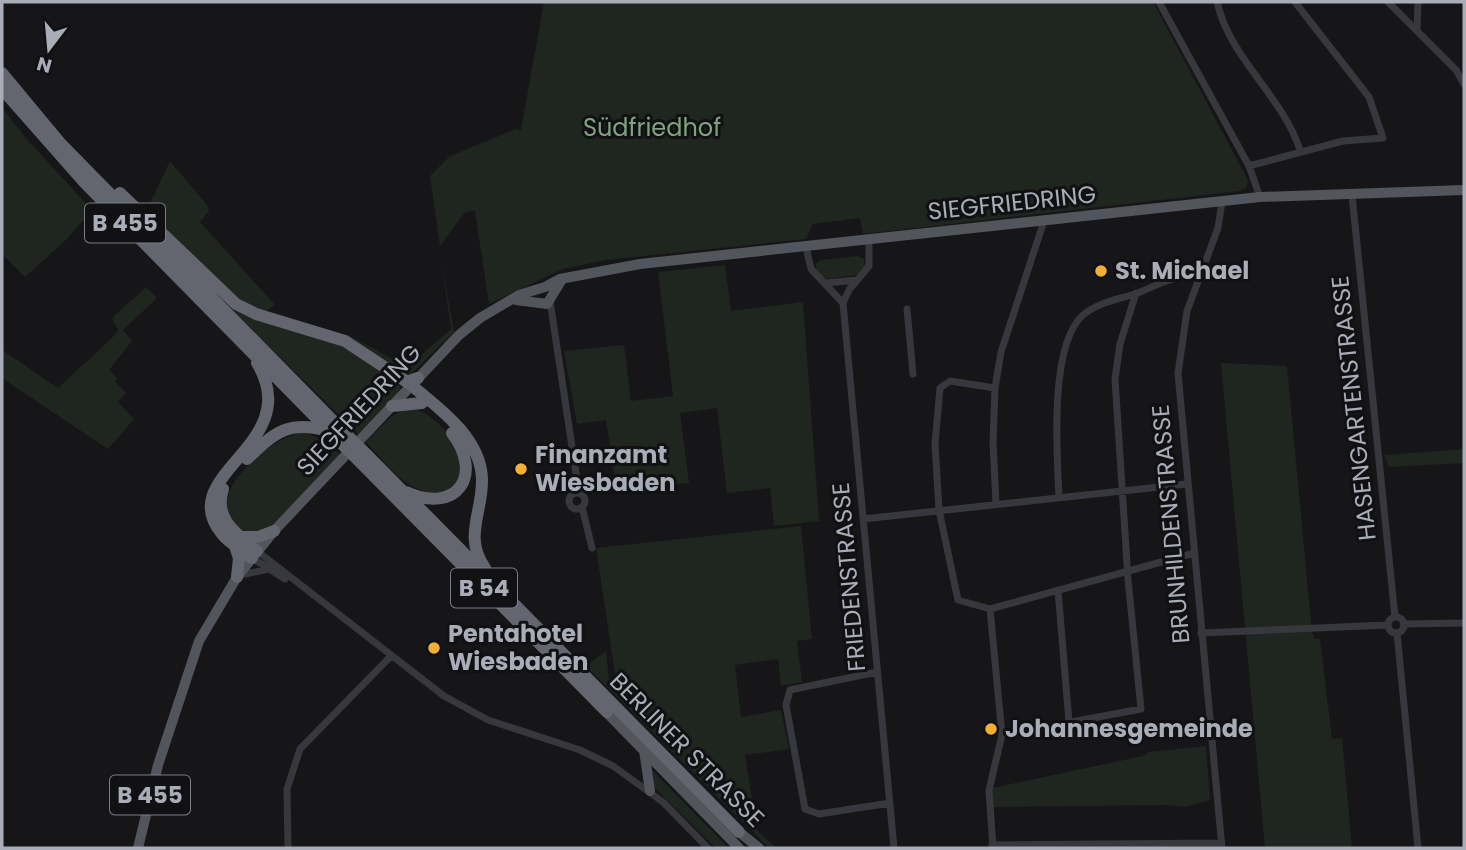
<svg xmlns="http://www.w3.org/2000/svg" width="1466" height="850" font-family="Poppins,sans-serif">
	<rect width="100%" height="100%" fill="#161618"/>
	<!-- green -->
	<path fill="#1e261f" d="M544,2H1153L1248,180L1247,187L1240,191L863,234L860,218L813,224L806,239L606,260L563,269L489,304L475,211L465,212L440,246L430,176L450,156L516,129L521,130Z
		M2,107L24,136L92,210L67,239L25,277L2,254Z
		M170,161L207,205L209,211L200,222L275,305L262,314L234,299L146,212Z
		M857,256L864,259L865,266L857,275L825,279L815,271L816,264L821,260Z
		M441,259L454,332L408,377L347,334L407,367L451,329Z
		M725,265L731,311L803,302L819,521L774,526L770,488L727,493L717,408L680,413L689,483L617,491L606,420L577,424L564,351L624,345L631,401L673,396L658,272Z
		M146,287L157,298L123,330L132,341L109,370L117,378L115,382L126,393L118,402L134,419L108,449L2,378V350L58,388L112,338L118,330L112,318Z
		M230,302L343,344L398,383L401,390L360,436L226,304Z
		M1221,363L1287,366L1312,633L1315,639H1320L1332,739L1342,738L1352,848H1265Z
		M405,408C430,408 455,436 460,459C462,466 459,475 458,482L442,495C402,490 393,470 366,442L392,416Z
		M303,432L327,441L341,456C319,478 298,506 273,525C252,541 224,528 227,501C229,474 277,436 303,432Z
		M1464,449V463L1389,467L1384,455Z
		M801,526L812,639L797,641L802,682L781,686L778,659L735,665L741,717L781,710L789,749L745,755L757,830L776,848H769L586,666L606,651L609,680L617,687L596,548Z
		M1206,746L1210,800L1184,807L1167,805L993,807L992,788L1143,756L1149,752Z
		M648,766L729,848H716L653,786Z"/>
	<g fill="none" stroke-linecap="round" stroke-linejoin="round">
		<!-- street -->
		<path stroke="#37383d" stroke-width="7" d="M1159,2L1249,166L1260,197
			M1217,2C1230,59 1282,95 1300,150
			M1388,2L1456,70L1464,84
			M1417,31L1418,2
			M1249,166L1343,141L1383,138L1369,97L1295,2
			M1352,195L1395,617
			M806,247L811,269L843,303L894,848
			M826,283L857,280
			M550,301L579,493
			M843,303L849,290L869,266V240
			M907,309L913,374
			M995,388L950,381L940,388L935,444L939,510L958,600L990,609L1194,553
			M569 501a8 8 0 1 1 16 0a8 8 0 1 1-16 0Z
			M1059,497C1057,454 1049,345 1083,315C1098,302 1120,299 1138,293C1157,285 1178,273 1199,277
			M996,504L993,442L995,388L1001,352L1044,221
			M582,507L592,548
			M863,519L1187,484
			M257,551L444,696L488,720L580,750L613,766L663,802L708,848
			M252,558L285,579
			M241,575L269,569
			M1058,590L1069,722
			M990,609L1002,735L989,790L993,848
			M1388 625a8 8 0 1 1 16 0a8 8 0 1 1-16 0Z
			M1403,624L1464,623
			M1201,633L1388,625
			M1397,633L1418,848
			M877,672L790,690L786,705L805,809L819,814L890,803
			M1002,735L1141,709L1128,579L1115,379L1120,344L1136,293
			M992,845L1221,843
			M288,848L287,789L300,749L391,656
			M1222,848L1178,373L1187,311L1218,228L1222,202"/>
		<!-- primary -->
		<path stroke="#53555c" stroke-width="10" d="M516,300L547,304L561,281
			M607,713L739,848
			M644,750L650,791
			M739,832L759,848
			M138,848L158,765L199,641L237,577L274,531L459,335L480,318L519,295L545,287L560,279L640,264L1260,197L1464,190"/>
		<!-- highway -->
		<path stroke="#63666e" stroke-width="12" d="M2,73L61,144L344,432
			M2,89L85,183L337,439
			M120,193L236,304L256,314L345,341L407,382L418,378
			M411,385C439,408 481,438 482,479C483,512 463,537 485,568
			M392,406L422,403
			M368,456L739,832
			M247,459C276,431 289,420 329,431
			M361,463L607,712
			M223,489C213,519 237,534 257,551
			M406,492C457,515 484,475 452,433
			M241,537H258L274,531
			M235,546L239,558L237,577
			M252,558C242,550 230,544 222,534C172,474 307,445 257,363"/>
		<!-- highway-bridge -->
		<path stroke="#63666e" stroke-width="12" d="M344,432L368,456
			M337,439L361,463"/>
	</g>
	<!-- markers -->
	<g fill="#f2b134" stroke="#111113" stroke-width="2.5">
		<circle cx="1101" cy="271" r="7"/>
		<circle cx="521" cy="469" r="7"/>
		<circle cx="434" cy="648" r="7"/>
		<circle cx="991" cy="729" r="7"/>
	</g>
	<g text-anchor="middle" stroke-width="6" stroke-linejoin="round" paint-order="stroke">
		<!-- shield labels -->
		<g fill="#111113" stroke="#7b7e86" stroke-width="2">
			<rect x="85" y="203.5" width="80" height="39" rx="5"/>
			<rect x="451" y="568.5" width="66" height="39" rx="5"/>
			<rect x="110" y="775.5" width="80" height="39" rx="5"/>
		</g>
		<g font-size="23" font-weight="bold" fill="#a8adb8">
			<text x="125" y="231">B 455</text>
			<text x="484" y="596">B 54</text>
			<text x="150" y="803">B 455</text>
		</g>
		<!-- park labels -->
		<g font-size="24" fill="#7fa381" stroke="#111113">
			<text x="652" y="136">Südfriedhof</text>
		</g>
		<!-- street labels -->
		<g font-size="24" fill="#a8adb8" stroke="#111113">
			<text transform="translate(1012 203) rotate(-6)" y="8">SIEGFRIEDRING</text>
			<text transform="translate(1354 408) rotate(-96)" y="8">HASENGARTENSTRASSE</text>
			<text transform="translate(359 410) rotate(-47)" y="8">SIEGFRIEDRING</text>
			<text transform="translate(1171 524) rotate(-95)" y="8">BRUNHILDENSTRASSE</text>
			<text transform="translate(849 577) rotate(-95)" y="8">FRIEDENSTRASSE</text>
			<text transform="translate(687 750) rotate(45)" y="8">BERLINER STRASSE</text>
		</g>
		<!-- poi labels -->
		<g font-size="24" font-weight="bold" fill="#a8adb8" stroke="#111113" text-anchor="start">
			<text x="1115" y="279">St. Michael</text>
			<text x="535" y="463">Finanzamt<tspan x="535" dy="28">Wiesbaden</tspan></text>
			<text x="448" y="642">Pentahotel<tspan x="448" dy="28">Wiesbaden</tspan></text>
			<text x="1005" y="737">Johannesgemeinde</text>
		</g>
	</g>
	<!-- border -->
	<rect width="1466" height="850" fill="none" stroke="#a8adb8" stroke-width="7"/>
	<!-- north arrow -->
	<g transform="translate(49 49) rotate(196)" stroke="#111113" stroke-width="5" paint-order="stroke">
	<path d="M0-5L12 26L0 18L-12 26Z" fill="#a8adb8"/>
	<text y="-10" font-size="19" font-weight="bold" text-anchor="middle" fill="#a8adb8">N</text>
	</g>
</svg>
